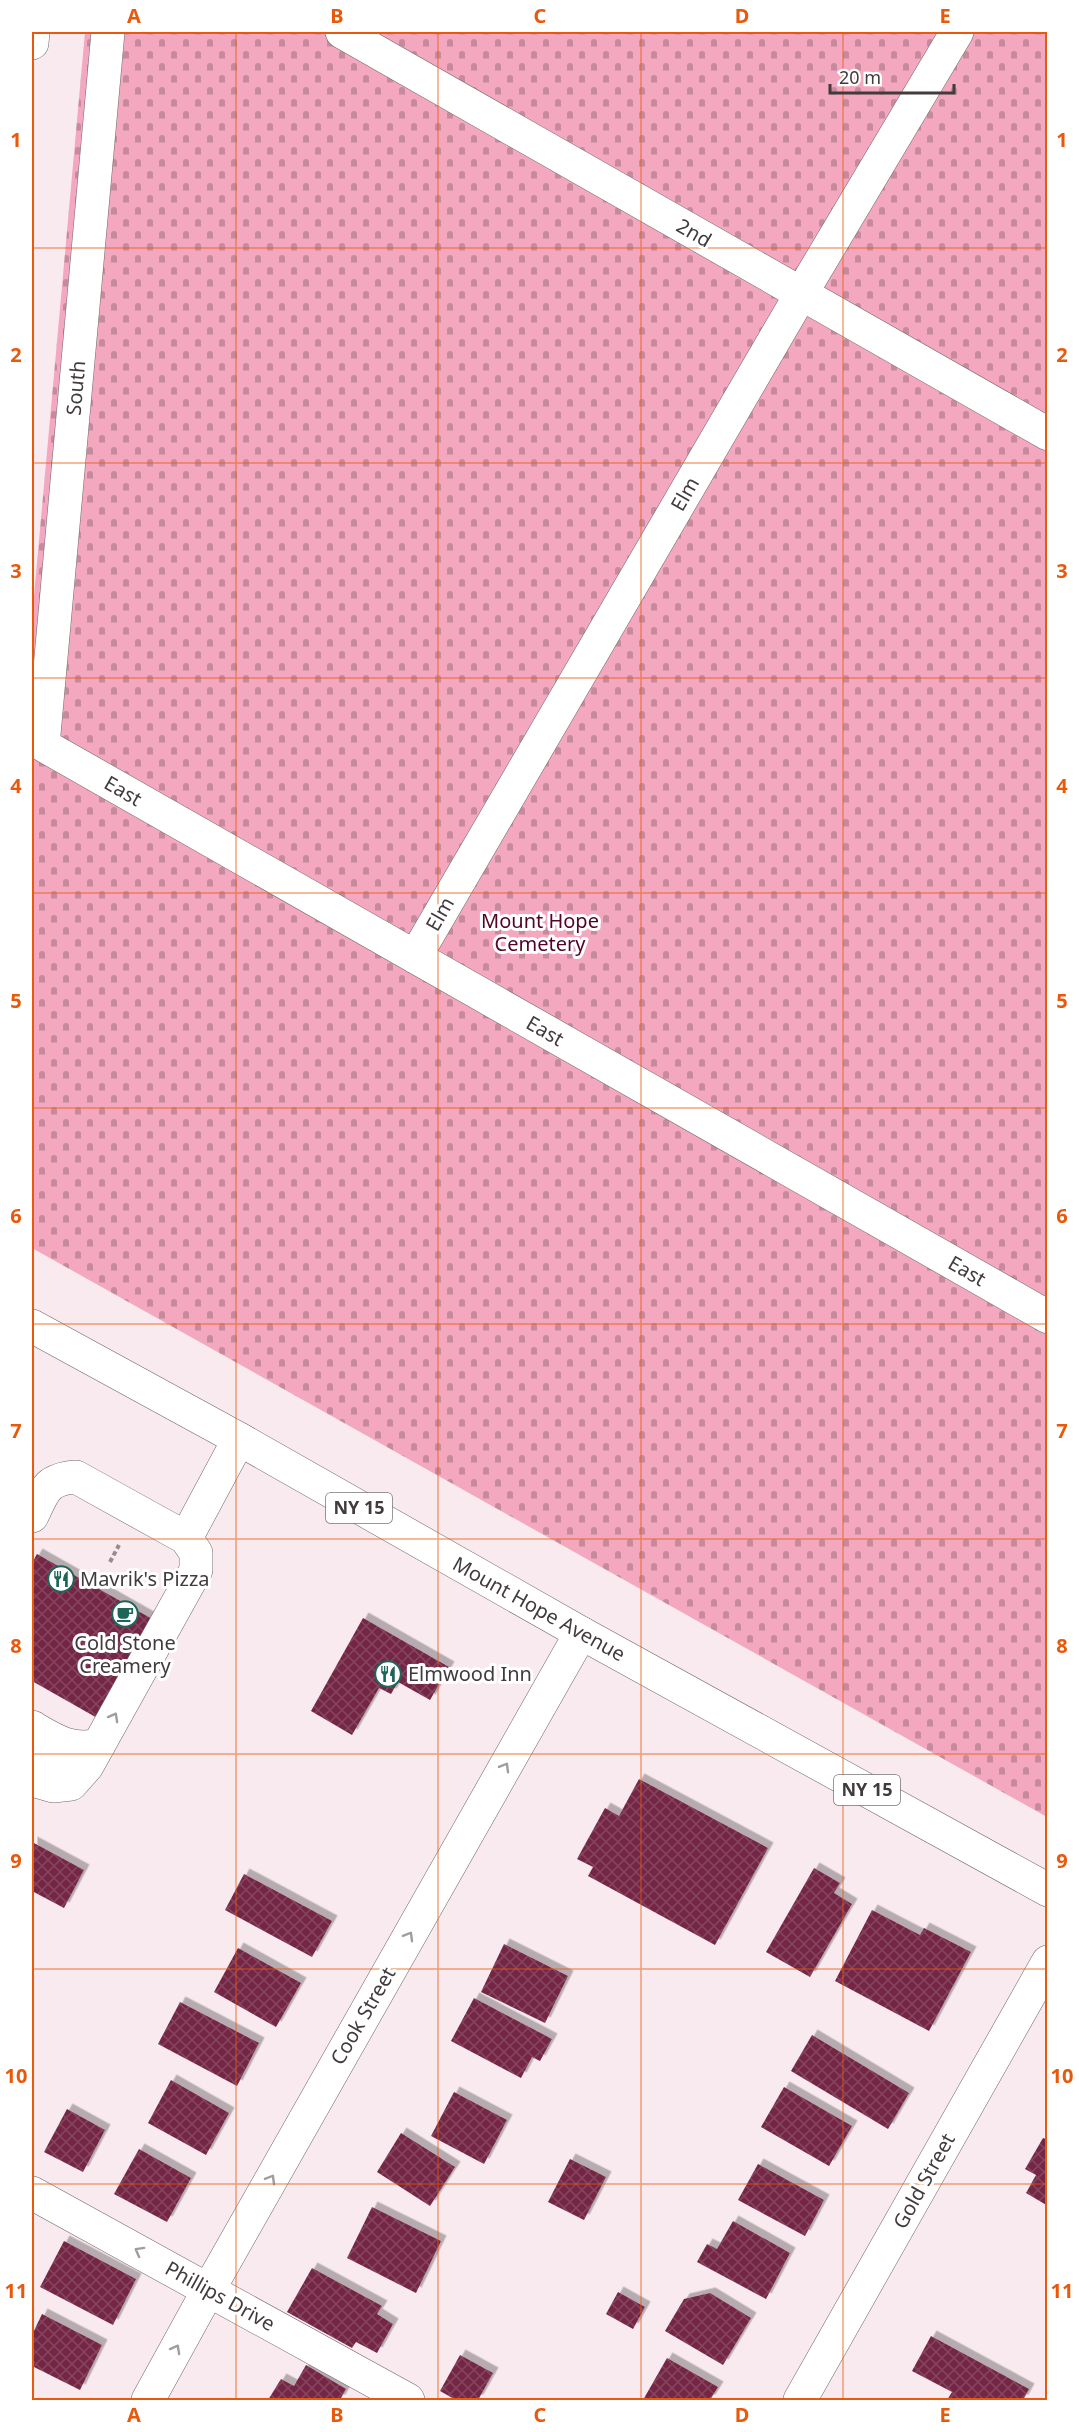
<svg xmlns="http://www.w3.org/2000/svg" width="1079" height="2432" font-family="'Noto Sans',sans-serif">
	<defs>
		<pattern id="cemetery-stones" width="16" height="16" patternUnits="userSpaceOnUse" patternTransform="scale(1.5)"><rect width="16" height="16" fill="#f3a8bf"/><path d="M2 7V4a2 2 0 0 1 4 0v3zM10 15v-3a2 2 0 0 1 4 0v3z" fill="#c68a9c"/></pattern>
		<pattern id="building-cross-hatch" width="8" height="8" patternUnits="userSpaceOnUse" patternTransform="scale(1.5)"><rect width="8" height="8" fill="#752745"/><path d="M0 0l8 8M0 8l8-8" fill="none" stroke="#85465f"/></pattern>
		<filter id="shadow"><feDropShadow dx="5.5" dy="-5.5" stdDeviation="0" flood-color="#0004"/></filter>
	</defs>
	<rect width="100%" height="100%" fill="#f8eaee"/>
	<!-- cemetery -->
	<path fill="url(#cemetery-stones)" d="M85,32H1047V1817L32,1248V618Z"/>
	<!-- building -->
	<path fill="url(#building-cross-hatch)" filter="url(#shadow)" d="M37,1554L154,1620L99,1719L32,1681V1563Z
		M363,1618L449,1667L430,1700L398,1682L391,1694L379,1688L352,1735L311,1711Z
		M639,1779L768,1848L715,1945L588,1876L593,1867L577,1859L605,1808L619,1816Z
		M32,1842L84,1870L64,1908L32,1891Z
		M814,1868L840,1883L834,1893L852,1904L810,1977L766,1952Z
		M244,1874L332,1921L312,1957L225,1910Z
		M872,1910L920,1935L924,1928L971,1952L929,2031L835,1981Z
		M504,1944L568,1976L545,2023L481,1992Z
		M238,1948L301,1983L276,2027L214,1992Z
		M474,1998L552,2039L540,2061L532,2057L521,2078L451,2041Z
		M180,2002L259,2043L237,2086L158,2044Z
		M812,2035L909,2093L888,2129L791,2071Z
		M171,2080L229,2113L206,2155L148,2123Z
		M784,2087L852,2126L829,2166L761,2127Z
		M454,2092L507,2120L484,2164L431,2136Z
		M67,2109L105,2130L83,2172L44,2152Z
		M401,2133L455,2167L430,2206L377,2172Z
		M1043,2138L1048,2140V2206L1026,2193L1036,2175L1025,2169Z
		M139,2149L191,2178L167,2222L114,2194Z
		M570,2159L606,2177L584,2220L548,2202Z
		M758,2164L824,2200L805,2236L738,2200Z
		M372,2207L441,2241L416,2293L347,2258Z
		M733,2221L790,2253L766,2299L697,2262L707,2244L717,2249Z
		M64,2241L136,2279L113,2325L40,2287Z
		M312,2268L382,2306L377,2314L393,2324L377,2353L356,2342L352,2348L287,2312Z
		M618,2292L645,2307L633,2329L606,2314Z
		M710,2293L751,2318L723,2365L665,2331L684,2299Z
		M42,2314L102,2345L80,2390L32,2366V2335Z
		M931,2336L1029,2389L1023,2400H947L952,2392L912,2371Z
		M460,2355L493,2373L478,2400H456L440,2391Z
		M667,2358L718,2387L710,2400H643Z
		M306,2365L346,2389L340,2400H268L281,2379L294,2386Z"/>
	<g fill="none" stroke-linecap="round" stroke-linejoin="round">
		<!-- minor casing -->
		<g stroke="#716669" stroke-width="34">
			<path id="minor" d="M108,32L43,745L1048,1317
				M342,32L1048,434
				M415,957L801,294L957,32
				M32,1516C44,1491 46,1479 76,1477L186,1538L239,1439
				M32,1727C54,1740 72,1752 99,1745
				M32,1754C50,1764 63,1767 84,1766
				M32,1780L53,1786L71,1784L87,1766L196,1570V1553L186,1538
				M32,2193L408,2400
				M148,2400L209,2289L581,1633
				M800,2400L1048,1962"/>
		</g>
		<!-- major casing -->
		<g stroke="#716669" stroke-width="34">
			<path id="major" d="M32,43L33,32
				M32,1326L239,1439L581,1633L1048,1890"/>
		</g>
		<!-- path -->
		<path stroke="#968c8f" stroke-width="4" stroke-dasharray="4.5 3" stroke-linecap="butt" d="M110,1562L119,1545"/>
		<!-- minor -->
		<use href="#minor" stroke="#fff" stroke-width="33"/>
		<!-- major -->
		<use href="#major" stroke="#fff" stroke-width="33"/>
	</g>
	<!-- one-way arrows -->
	<defs><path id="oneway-chevron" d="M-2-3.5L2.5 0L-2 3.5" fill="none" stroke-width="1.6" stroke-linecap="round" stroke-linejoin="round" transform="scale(1.5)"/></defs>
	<g stroke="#a09d9e">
		<use href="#oneway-chevron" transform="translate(114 1717) rotate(-61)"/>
		<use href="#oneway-chevron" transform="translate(505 1767) rotate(-60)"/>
		<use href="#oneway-chevron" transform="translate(409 1936) rotate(-60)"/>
		<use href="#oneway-chevron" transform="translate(271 2179) rotate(-60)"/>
		<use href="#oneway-chevron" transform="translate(139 2251) rotate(-151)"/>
		<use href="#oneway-chevron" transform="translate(176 2349) rotate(-61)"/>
	</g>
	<!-- grid -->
	<path fill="none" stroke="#e8590c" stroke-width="1.5" stroke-opacity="0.55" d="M236,32V2400M438,32V2400M641,32V2400M843,32V2400M32,248H1048M32,463H1048M32,678H1048M32,893H1048M32,1108H1048M32,1324H1048M32,1539H1048M32,1754H1048M32,1969H1048M32,2184H1048"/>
	<!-- icons -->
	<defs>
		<g id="restaurant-ring" transform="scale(1.35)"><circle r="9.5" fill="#fff" stroke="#1f665a" stroke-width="1.5"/><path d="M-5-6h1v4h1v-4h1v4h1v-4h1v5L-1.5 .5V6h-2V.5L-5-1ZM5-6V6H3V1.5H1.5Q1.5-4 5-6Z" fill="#1f665a"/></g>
		<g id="cafe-ring" transform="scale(1.35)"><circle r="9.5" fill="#fff" stroke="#1f665a" stroke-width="1.5"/><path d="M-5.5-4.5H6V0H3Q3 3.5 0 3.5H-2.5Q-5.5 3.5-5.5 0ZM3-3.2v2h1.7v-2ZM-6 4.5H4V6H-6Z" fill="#1f665a"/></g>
	</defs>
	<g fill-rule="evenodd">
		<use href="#restaurant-ring" x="61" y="1579"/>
		<use href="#cafe-ring" x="125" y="1614"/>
		<use href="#restaurant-ring" x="388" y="1674"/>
	</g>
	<g text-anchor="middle" stroke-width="6" stroke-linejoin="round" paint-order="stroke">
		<!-- shield labels -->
		<g fill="#fff" stroke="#7a7677" stroke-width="1.5">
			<rect x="326" y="1493" width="66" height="30" rx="4.5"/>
			<rect x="834" y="1775" width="66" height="30" rx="4.5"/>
		</g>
		<g font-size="18" font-weight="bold" fill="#413b3d">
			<text x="359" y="1514">NY 15</text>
			<text x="867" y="1796">NY 15</text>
		</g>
		<!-- street labels -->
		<g font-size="20" fill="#413b3d" stroke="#fff">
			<text transform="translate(694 233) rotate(30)" y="7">2nd</text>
			<text transform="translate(76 388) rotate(-85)" y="7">South</text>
			<text transform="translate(685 494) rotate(-60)" y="7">Elm</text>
			<text transform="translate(123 791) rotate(30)" y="7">East</text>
			<text transform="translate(440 914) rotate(-60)" y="7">Elm</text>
			<text transform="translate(545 1031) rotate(30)" y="7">East</text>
			<text transform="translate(967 1271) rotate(30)" y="7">East</text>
			<text transform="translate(539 1609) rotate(29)" y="7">Mount Hope Avenue</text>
			<text transform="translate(363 2016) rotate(-60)" y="7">Cook Street</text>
			<text transform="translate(924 2181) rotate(-61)" y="7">Gold Street</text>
			<text transform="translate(220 2296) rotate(29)" y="7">Phillips Drive</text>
		</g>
		<!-- park labels -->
		<g font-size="20" fill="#530229" stroke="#fff">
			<text x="540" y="928">Mount Hope<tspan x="540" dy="23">Cemetery</tspan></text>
		</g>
		<!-- poi labels -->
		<g font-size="20" fill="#413b3d" stroke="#fff" text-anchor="start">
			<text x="80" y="1586">Mavrik's Pizza</text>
			<text x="125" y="1650" text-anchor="middle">Cold Stone<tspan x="125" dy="23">Creamery</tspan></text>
			<text x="408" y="1681">Elmwood Inn</text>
		</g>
	</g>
	<!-- border -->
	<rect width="1079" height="2432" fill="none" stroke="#ffffff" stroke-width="66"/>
	<!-- scale -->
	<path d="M830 84v9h124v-9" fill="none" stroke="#413b3d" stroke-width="3"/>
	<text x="839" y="84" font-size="18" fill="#413b3d" stroke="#ffffff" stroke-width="4.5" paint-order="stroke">20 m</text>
	<rect x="33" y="33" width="1013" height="2366" fill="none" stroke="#e8590c" stroke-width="2"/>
	<g font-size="20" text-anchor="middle" font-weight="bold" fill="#e8590c">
		<text x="134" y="23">A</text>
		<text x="337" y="23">B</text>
		<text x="540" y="23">C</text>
		<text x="742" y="23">D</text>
		<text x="945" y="23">E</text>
		<text x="16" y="147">1</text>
		<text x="1062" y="147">1</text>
		<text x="16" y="362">2</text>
		<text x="1062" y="362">2</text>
		<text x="16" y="578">3</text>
		<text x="1062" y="578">3</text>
		<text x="16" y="793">4</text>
		<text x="1062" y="793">4</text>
		<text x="16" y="1008">5</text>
		<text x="1062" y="1008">5</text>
		<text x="16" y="1223">6</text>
		<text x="1062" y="1223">6</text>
		<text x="16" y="1438">7</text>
		<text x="1062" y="1438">7</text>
		<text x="16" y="1653">8</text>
		<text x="1062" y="1653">8</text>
		<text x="16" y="1868">9</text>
		<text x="1062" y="1868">9</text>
		<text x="16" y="2083">10</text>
		<text x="1062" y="2083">10</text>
		<text x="16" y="2298">11</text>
		<text x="1062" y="2298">11</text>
		<text x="134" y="2422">A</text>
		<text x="337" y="2422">B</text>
		<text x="540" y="2422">C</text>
		<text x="742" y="2422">D</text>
		<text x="945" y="2422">E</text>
	</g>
</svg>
